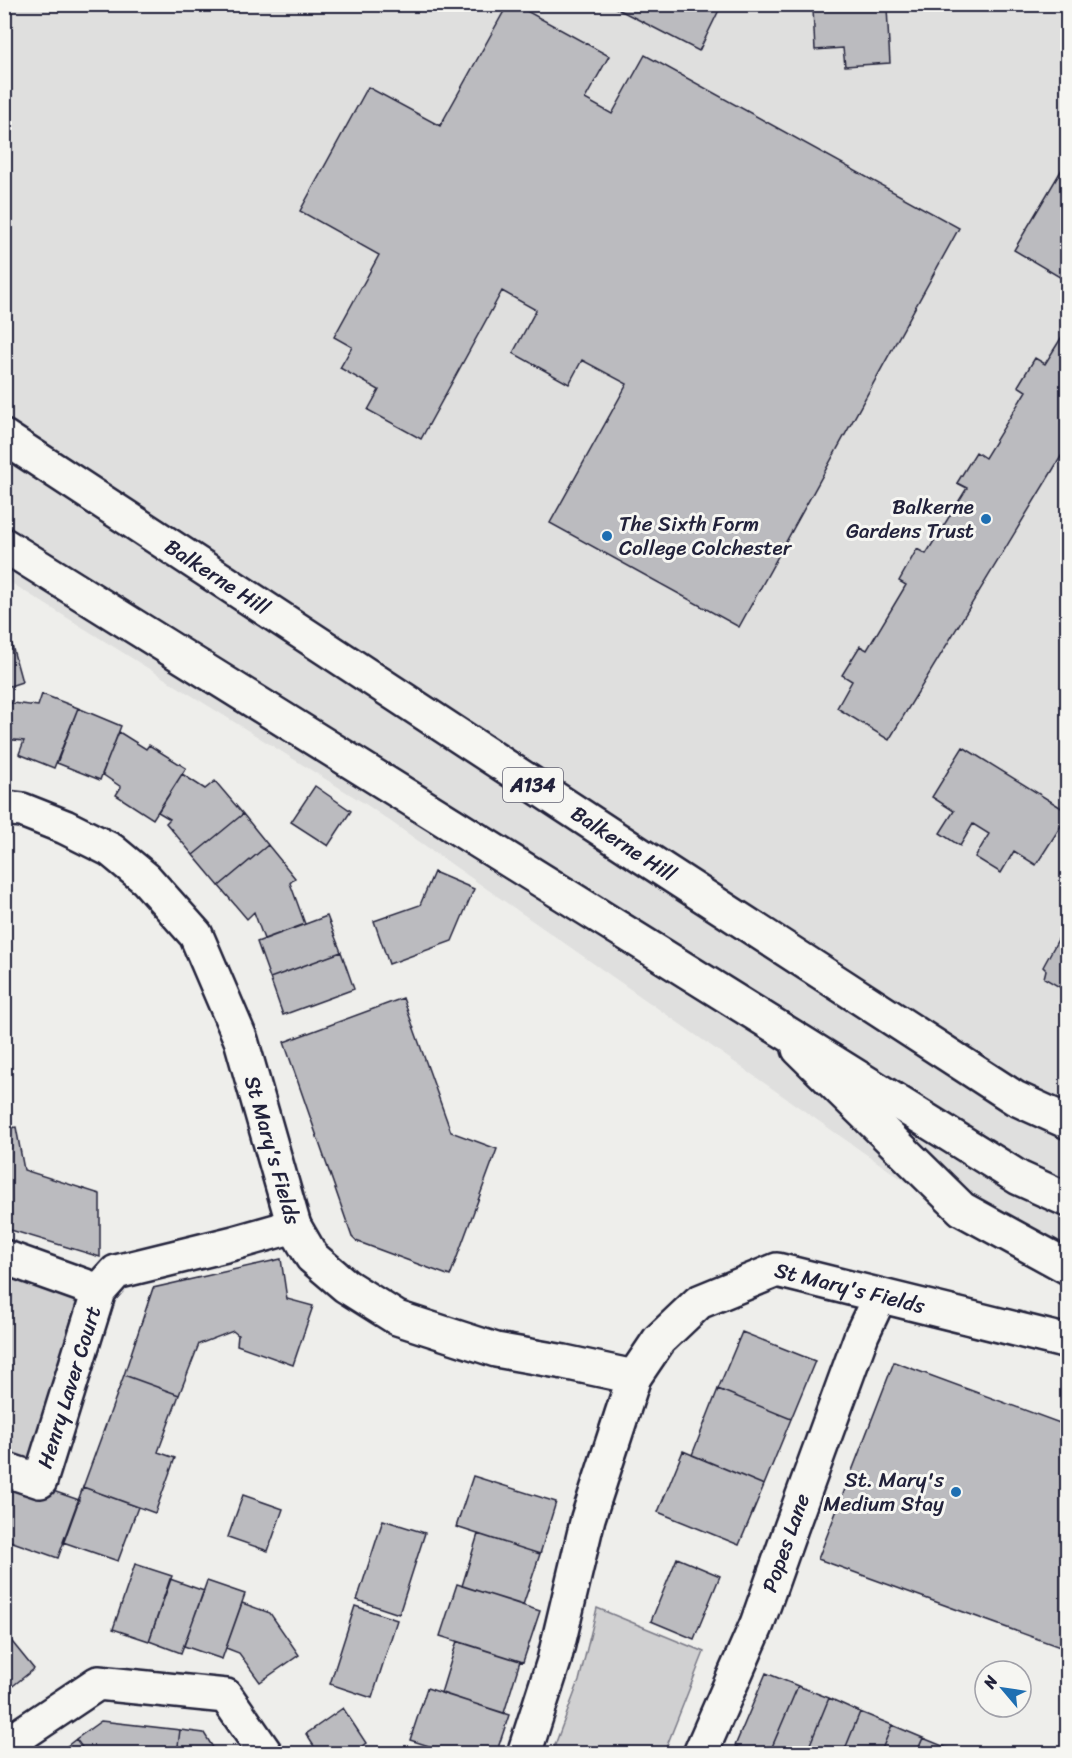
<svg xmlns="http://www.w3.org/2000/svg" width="1072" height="1758" font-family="Sriracha,sans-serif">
	<rect width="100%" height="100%" fill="#eeeeeb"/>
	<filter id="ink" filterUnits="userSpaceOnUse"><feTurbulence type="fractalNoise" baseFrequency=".0167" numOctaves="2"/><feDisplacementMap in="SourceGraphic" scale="12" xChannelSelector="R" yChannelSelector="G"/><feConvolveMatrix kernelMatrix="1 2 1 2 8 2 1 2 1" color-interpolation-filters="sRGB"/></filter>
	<g filter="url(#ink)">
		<!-- built -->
		<path fill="#dfdfde" d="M4,5H1067V1268L953,1215L367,805L5,579Z"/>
		<!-- green -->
		<path fill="#d0d0d1" stroke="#797986" stroke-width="1.5" d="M4,1273L85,1302L35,1463L5,1453Z
			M597,1608L704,1652L664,1753H552L579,1681Z"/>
		<!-- building -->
		<path fill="#bbbbbf" stroke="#22223b" stroke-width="1.5" d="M508,4H514L609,56L585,99L612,114L645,55L959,228L739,627L550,523L627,384L582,360L569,384L513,353L536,310L502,291L421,439L368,410L379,390L340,368L352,347L334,337L379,255L300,211L368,87L440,126Z
			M608,4H722L699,51Z
			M838,4H917V7L887,8L890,63L845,66L843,48L815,50L813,9L838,7Z
			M1068,159V282L1014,250Z
			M1068,327V445L889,740L837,708L852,681L842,675L860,646L867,650L906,585L899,581L917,549L926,554L967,488L957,483L976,452L985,458L1026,391L1018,386L1035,358L1045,364Z
			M11,642L22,682L4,688V643Z
			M42,694L78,708L54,768L19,754L24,741L4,739V702L38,706Z
			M78,708L121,726L100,780L57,763Z
			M119,732L146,749L149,745L186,768L153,819L116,795L121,787L102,774Z
			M963,747L1068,812V815L1036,865L1014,851L1001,873L975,857L989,834L973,824L960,846L940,833L954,811L932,797Z
			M182,774L205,789L215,781L243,814L193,855L166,823L170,819L158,812Z
			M315,786L351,811L328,846L291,822Z
			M243,814L268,845L219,886L193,855Z
			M268,845L295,878L290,883L305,924L264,939L254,912L247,919L219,886Z
			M434,872L474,889L452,941L389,964L374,921L420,905Z
			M327,916L341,952L270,978L257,942Z
			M1061,934L1068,937V992L1044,978L1046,970L1043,967Z
			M341,952L354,989L283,1015L270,978Z
			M403,998L451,1132L497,1149L450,1276L356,1241L352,1237L284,1042Z
			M16,1127L24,1170L100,1194V1257L4,1228V1129Z
			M281,1259L287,1299L313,1306L293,1365L237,1345L238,1335L233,1331L199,1344L179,1395L124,1375L153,1288Z
			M742,1332L815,1361L791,1419L718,1389Z
			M894,1362L1068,1426V1650L818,1559Z
			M124,1375L179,1395L158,1452L175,1458L155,1513L83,1487Z
			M718,1389L791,1419L764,1485L692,1455Z
			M683,1451L764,1485L739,1545L658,1512Z
			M4,1474L79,1500L58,1558L4,1539Z
			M473,1476L556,1502L540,1554L456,1527Z
			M83,1487L138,1507L118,1561L63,1542Z
			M243,1495L283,1509L268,1551L228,1537Z
			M383,1520L425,1533L399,1614L357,1600Z
			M478,1534L540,1554L523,1605L462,1586Z
			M677,1558L720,1576L694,1639L651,1621Z
			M135,1564L172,1576L149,1641L113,1629Z
			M170,1579L204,1591L181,1653L149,1641Z
			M207,1581L245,1594L222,1659L184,1646Z
			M457,1584L540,1611L523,1662L440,1636Z
			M242,1603L270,1613L299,1655L260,1682L239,1653L226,1648Z
			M355,1606L397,1620L372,1698L330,1684Z
			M4,1632L34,1669L4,1693Z
			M457,1641L520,1661L504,1713L441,1693Z
			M766,1673L798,1686L769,1754H751L735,1746Z
			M798,1686L829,1698L806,1754H769Z
			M427,1688L509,1715L496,1754H454L410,1740Z
			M829,1698L860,1712L843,1754H806Z
			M343,1708L366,1743L351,1754H319L306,1734Z
			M860,1712L892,1725L880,1754H843Z
			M101,1721L180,1730L177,1754H87L76,1739Z
			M892,1725L923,1738L916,1754H880Z
			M180,1730L204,1733L217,1754H177Z
			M923,1738L955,1751L953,1754H916Z
			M76,1739L87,1754H57Z"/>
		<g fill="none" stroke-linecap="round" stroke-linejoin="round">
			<!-- street casing -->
			<g stroke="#22223b" stroke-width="38">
				<g id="street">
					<path id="s1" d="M4,808L22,810L65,827L111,850L146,879L196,935L241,1040L294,1226L312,1257L346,1286L397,1318L496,1350L564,1362L634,1377"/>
					<path d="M799,1049L962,1209L1068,1267"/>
					<path d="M4,1257L99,1291"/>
					<path id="s2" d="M4,1469L40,1481L99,1291L116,1272L234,1243L294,1226"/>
					<path d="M4,1746L98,1683L226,1696L266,1754"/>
					<path id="s3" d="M524,1754L554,1661L588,1518L634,1377L659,1340L699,1302L777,1270L1068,1342"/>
					<path id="s4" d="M700,1754L757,1624L791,1528L862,1334L880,1296"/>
				</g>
			</g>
			<!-- primary casing -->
			<g stroke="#22223b" stroke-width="38">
				<g id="primary">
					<path id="s5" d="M4,437L639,854L1015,1098L1068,1122"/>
					<path d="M4,545L1019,1178L1068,1200"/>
				</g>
			</g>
			<!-- street -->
			<use href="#street" stroke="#f6f6f2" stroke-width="33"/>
			<!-- primary -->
			<use href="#primary" stroke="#f6f6f2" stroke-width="33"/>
		</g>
	</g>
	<!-- markers -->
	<g fill="#1f6fb2" stroke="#f6f6f2" stroke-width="2">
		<circle cx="986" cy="519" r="6"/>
		<circle cx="607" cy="536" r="6"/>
		<circle cx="956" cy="1492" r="6"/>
	</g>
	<g text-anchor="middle" stroke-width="6" stroke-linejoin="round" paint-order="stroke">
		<!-- shield labels -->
		<rect fill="#f6f6f2" stroke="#626272" stroke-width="1.5" x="503" y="768" width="60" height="34" rx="4.5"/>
		<g font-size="20" font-weight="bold" fill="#22223b">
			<text x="533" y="792">A134</text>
		</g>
		<!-- poi labels -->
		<g font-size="21" fill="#22223b" stroke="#f6f6f2" text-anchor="end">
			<text x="974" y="514">Balkerne<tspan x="974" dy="24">Gardens Trust</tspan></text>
			<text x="619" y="531" text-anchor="start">The Sixth Form<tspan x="619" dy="24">College Colchester</tspan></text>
			<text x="944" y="1487">St. Mary's<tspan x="944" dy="24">Medium Stay</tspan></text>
		</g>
		<!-- street labels -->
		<g font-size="21" fill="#22223b" stroke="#f6f6f2">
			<text dy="7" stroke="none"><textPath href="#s5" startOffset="255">Balkerne Hill</textPath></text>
			<text dy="7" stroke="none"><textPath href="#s5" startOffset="741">Balkerne Hill</textPath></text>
			<text dy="7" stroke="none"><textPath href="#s1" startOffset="465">St Mary's Fields</textPath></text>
			<text dy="7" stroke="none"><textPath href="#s3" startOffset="652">St Mary's Fields</textPath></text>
			<text dy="7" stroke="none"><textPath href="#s2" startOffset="136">Henry Laver Court</textPath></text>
			<text dy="7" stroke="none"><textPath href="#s4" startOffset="228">Popes Lane</textPath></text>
		</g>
	</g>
	<!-- margin -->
	<rect width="1072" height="1758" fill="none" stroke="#f6f6f2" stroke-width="24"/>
	<rect x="12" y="12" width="1048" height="1734" fill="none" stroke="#22223b" stroke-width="2" filter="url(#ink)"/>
	<!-- north arrow -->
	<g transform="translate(1003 1689) rotate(299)"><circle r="28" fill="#f6f6f2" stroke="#a1a1a9" stroke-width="1.5"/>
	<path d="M0-4.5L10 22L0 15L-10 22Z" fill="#1f6fb2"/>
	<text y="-9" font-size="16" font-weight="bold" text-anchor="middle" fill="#22223b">N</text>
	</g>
</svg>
